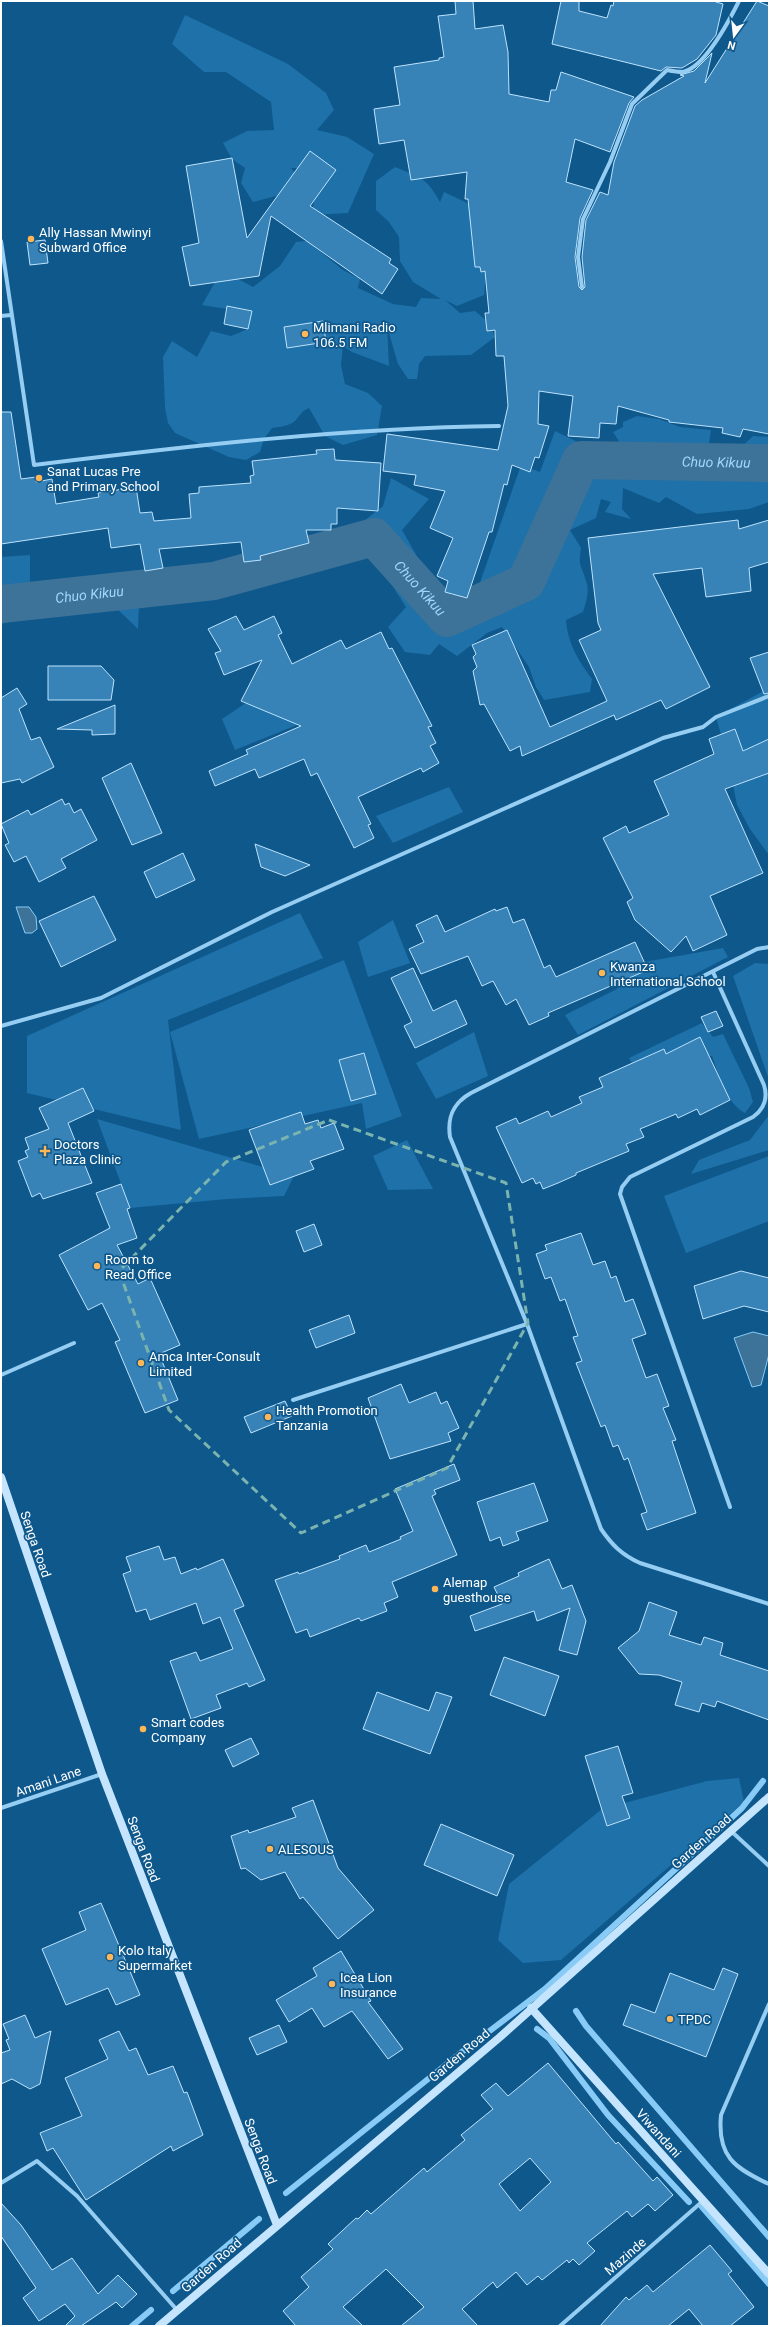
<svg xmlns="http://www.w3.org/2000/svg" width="770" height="2327" font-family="Roboto,sans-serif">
	<rect width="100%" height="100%" fill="#0f588c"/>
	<!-- green -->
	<path fill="#1e71a9" d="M185,15L288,64L326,93L334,110L317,130L347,137L374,154L348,213L312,215L316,187L314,168H291L302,183L280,195L253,202L241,183L245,168L232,159L223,143L247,131L274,130L271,102L226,72H204L172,44Z
		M395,167C420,177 427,178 440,202L444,192L478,208L486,273L484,295L457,306L445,300L460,313L475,311L489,323L495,337L471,355L425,356L419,364L417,379H408L398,364L387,326L389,366L352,352L343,346L341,365L345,384L368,393L382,406L377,435L343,445L325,436L309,408C301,411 301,415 295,421C289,426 279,427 272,428L264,439L260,452L246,460L229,457L175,433L168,423L165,408L163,357L172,341L197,357L211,331L231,336L248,329L244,318L227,309L202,305L219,275L240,280L253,287L280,266L296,242L307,241L343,270L360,279L358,288L393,304L416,307L421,298L441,299L413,282L400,261L399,237L389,222L376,210V181Z
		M637,416L659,419L680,427L711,430L708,451L738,450L753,436L769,437V502L749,509L697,514L666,497L659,503L623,488L622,509L631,519L605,512L611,502L601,499L596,518L570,530L581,548C578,568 581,563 586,581C590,590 586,603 583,612L566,620C567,642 579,662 592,679L590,692L544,700L536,687L529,667L502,627L487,633L457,656L439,644L430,655L405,652L388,627L406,607L355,528L383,506L391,478L429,499L402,530L439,595L459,599L477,591L521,465L540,472L555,431L600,453L620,443L613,432L623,427V422Z
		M30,555V596L150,585L153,599L139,602L138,629L113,605L77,606L1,624V557Z
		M291,673L322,715L235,750L222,719Z
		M769,688V855L750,829L737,805L728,759L716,717Z
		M449,787L463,812L393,843L376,816Z
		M300,913L323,958L168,1020L181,1130L27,1093V1036Z
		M393,920L410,963L368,977L358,942Z
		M723,948L728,957L578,1035L565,1015L617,989L633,964Z
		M344,960L402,1116L366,1129L362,1103L199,1139L170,1032Z
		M755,963L769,964V1080L733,976Z
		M702,1023L713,1037L723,1034L749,1088L753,1102L745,1113C725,1102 719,1076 712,1056L698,1055L634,1067L629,1058Z
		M474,1032L488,1076L436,1099L416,1063Z
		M769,1115V1150L691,1174L699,1160L750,1140Z
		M97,1119L294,1176L284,1196L227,1199L130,1208Z
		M407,1140L433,1189L388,1190L373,1156Z
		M769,1156V1221L686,1253L664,1196Z
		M739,1778L744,1802L561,1960L523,1963L498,1940L509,1884L602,1809L707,1781Z"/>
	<!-- water -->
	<path fill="#3d7399" stroke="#87cbf6" d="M16,907H29L36,917L37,929L32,933H25Z
		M753,1332L769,1336V1354L761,1385L752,1387L734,1338Z"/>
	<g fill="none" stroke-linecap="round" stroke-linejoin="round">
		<!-- stream -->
		<path stroke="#87cbf6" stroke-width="6" d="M576,2011L586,2026L769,2237
			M537,2029L549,2038L608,2115L689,2202
			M286,2193L458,2055L545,1989L742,1808L763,1781
			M702,2207L769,2284
			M173,2291L259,2219
			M132,2326L151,2310"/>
		<!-- river -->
		<path stroke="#3d7399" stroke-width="38" id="s1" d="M1,604L214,581L374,537L447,618L526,582L581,460L769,463"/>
	</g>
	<!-- building -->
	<path fill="#3782b6" stroke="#bde3fd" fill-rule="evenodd" d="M455,1H473L475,29L503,25L508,52L509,94L549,102L551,90H556L561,72L634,97L629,103L610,152L575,139L566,182L593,190L580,218L575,257L579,287L582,290L585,287L582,257L586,220L600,192L608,195L614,162L635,106L642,100L684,76L680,75L694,71L712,53L705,83L757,1L769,6V434L743,429L740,437L722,433L723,428L669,422V420L618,406L616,424L600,423L599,438L568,436L573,396L539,391L538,424L549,426L539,458L535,457L530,472L512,465L507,485L504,484L492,532H489L467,598L445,592L448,581L437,576L453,538L430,528L445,491L414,485L416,475L383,471L387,434L498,450L508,406L504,356H496L495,330L487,331L485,313H489L485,271L481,272L480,267H475L468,199H465L467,172L411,180L404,140L379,144L374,109L400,105L394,67L439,60V58L444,57L438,16L456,14Z
		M561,1H579V11L607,18L611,5L613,6L614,1H713L723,4L716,35L697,59L682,68L666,67L661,71L552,44Z
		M310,151L336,170L310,206L391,259L389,263L398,269L382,294L271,216L259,276L190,286L182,247L199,243L186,166L232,158L247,238Z
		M45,240L48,263L30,265L27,242Z
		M227,306L252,311L248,329L224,324Z
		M323,321L326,342L287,348L284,327Z
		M1,412H11L21,479L36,477V482L52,479L56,504L99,497L98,493L136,487L140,513L152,512L154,521L191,518L189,494L199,493V487L251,483L250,476L254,475L252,461L317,454L316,450L334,449L335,460L381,463L378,511L337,508V524H331V530H306L309,543L260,556L261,560L244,562L241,542L159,549L163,568L145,571L140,544L111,548L108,528L1,544Z
		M738,520L739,529L769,520V562L749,568L751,591L706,597L702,568L653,574L710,687L666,709L661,700L616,720L614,715L522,756L520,746L510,751L484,704L480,705L473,671L477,667L473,657L476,654L472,645L507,630L550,727L607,701L579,640L601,630L598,623L588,538Z
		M236,616L244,630L274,616L282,633L278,635L292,664L341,640L346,649L381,632L389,649L392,648L432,726L428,727L436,743L430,746L439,763L423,772L421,768L358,797L371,824L368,825L374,838L354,848L317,773L311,776L304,759L259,778L255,769L215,786L209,771L248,754L246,750L301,726L241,701L262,660L224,675L215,653L221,651L208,629Z
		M769,652V693L764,694L750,658Z
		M48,666H101L114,680L111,700H48Z
		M17,688L27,704L19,709L31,740L40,737L54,767L22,783L20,779L1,783V698Z
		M115,705V734L92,735V730L57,729Z
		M735,729L743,751L769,739V773L725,789L763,873L710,896L727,935L693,951L686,936L671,952L635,920L627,902L633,898L603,838L626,826L629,833L669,815L654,781L714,754L709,739Z
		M131,763L162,833L132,845L102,778Z
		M62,799L65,805L69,803L74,813L81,809L97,840L61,859L66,868L39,882L26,856L14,862L5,845L9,843L1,824L28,810L31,815Z
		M255,844L310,865L285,876L261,867Z
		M183,853L195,880L156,898L144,872Z
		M94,896L116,940L61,967L39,921Z
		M507,907L513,923L524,919L544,968L550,965L556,977L635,942L646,966L641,968L643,972L548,1013L549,1016L529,1025L516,999L506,1005L493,981L482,986L468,956L421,974L409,949L424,942L416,925L437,915L445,932L495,909L496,911Z
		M413,968L433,1011L456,1000L467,1024L415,1048L404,1026L412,1022L391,978Z
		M716,1011L723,1026L708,1032L701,1017Z
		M700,1037L730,1100L700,1115L697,1109L678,1118L676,1114L640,1129L644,1137L626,1144L629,1151L576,1173V1175L558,1183L543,1189L540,1182L536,1184L533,1178L522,1183L496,1127L516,1118L519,1124L548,1111L551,1117L582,1103L579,1097L603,1087L599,1078L664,1049L666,1054Z
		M364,1053L376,1094L351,1101L339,1060Z
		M83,1088L94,1111L68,1123L92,1183L43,1199L40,1193L32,1197L18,1161L28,1157L25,1151L29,1149L25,1138L49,1129L39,1108Z
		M301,1112L305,1124L318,1120L321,1128L334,1123L344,1149L310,1161L314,1169L270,1185L249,1130Z
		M121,1184L130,1208L127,1209L137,1238L117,1245L138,1284L150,1278L180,1345L159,1354L178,1400L145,1413L115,1342L120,1340L102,1303L88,1310L59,1255L110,1228L96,1193Z
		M314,1224L322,1245L304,1252L296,1231Z
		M581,1233L593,1265L605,1261L611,1278L616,1276L625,1302L633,1299L646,1334L632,1339L646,1378L657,1374L669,1406L663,1408L676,1440L672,1441L696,1513L647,1530L641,1514L647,1512L628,1458L624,1460L618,1445L613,1447L605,1425L601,1427L576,1363L582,1361L573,1337L578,1336L565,1299L560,1301L551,1277L545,1279L536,1254L547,1250L545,1245Z
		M741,1271L769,1278V1312L744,1306L703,1319L694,1286Z
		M349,1315L355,1333L316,1348L309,1330Z
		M401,1384L409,1403L436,1392L441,1404L447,1401L459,1428L448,1433L451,1441L390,1459L368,1398Z
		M285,1401L292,1416L251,1433L244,1417Z
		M454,1464L460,1480L434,1490L436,1494L432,1496L457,1555L392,1582L398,1597L384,1603L387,1611L361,1621L359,1618L310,1637L307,1629L296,1633L275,1580L298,1572L299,1574L340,1559L339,1556L366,1545L369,1552L401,1539L400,1537L413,1531L395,1489Z
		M534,1483L548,1521L516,1532L519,1540L503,1546L500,1537L490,1541L477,1502Z
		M159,1546L164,1560L175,1557L181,1574L196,1568L197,1570L223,1559L244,1606L234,1610L265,1680L249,1687L247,1683L216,1695L221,1708L191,1719L170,1661L196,1652L200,1661L233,1649L220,1617L203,1624L196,1603L150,1620L146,1609L136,1612L123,1574L131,1571L126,1557Z
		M549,1559L562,1589L572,1585L586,1621L577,1655L559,1650L570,1608L537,1621L534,1611L475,1631L470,1616L502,1604L494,1587L519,1576L518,1573Z
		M649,1602L677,1612L669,1635L701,1645L704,1637L723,1643L720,1655L769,1671V1720L717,1701L715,1707L702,1703L699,1712L675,1705L682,1682L659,1675L639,1674L618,1648L639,1631Z
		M504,1657L559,1676L545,1716L490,1695Z
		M377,1692L429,1711L436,1692L452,1697L430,1754L363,1729Z
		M251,1738L259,1754L233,1767L225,1750Z
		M618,1746L633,1793L622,1796L630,1818L607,1826L585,1756Z
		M313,1800L338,1868L374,1910L338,1939L303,1897L300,1899L285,1872L261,1880L245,1868L241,1869L231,1836L248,1830L249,1833L296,1817L292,1808Z
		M441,1824L514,1855L497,1896L424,1865Z
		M101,1903L140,1995L116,2005L108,1988L66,2005L42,1949L86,1930L79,1912Z
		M341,1951L371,2001L368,2002L403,2049L388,2059L352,2011L324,2027L312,2008L289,2022L276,2000L317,1976L313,1968Z
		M723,1968L738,1974L706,2057L623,2025L631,2004L655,2013L670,1973L714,1990Z
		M25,2015L35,2038L51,2031L40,2084L30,2089L12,2079L1,2084V2053L10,2050L6,2040L9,2039L3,2024Z
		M279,2025L287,2042L257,2055L249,2038Z
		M119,2031L129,2051L136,2048L148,2075L173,2066L184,2093L187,2092L203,2135L173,2151L171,2146L86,2200L53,2148L47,2151L40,2133L82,2116L65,2078L108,2059L99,2040Z
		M548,2063L616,2144L618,2142L653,2181L657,2177L673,2195L655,2211L648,2204L632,2217L627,2211L587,2243L595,2251L579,2265L573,2259L569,2263L567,2260L542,2280L538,2276L527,2285L516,2272L497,2288L493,2282L462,2309L478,2326H401L424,2307L386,2269L343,2307L363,2326H296L283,2311L309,2287L301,2277L333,2249L328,2244L356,2218L358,2219L367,2210L371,2214L424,2168L427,2172L465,2140L461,2135L493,2109L481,2095L496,2083L508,2096ZM530,2158L551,2182L520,2211L499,2184Z
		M1,2203L21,2225L52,2270L72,2258L98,2294L118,2275L137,2294L122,2308L116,2302L81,2326H65L75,2316L65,2304L39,2321L23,2298L36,2288L1,2236Z
		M710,2245L732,2271L728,2274L754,2307L730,2326H703L689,2309L668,2326H600L626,2297L629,2300L647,2285L653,2292Z"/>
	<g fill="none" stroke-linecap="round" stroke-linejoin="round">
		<!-- street -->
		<path stroke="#96cdf2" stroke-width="4" d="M1,241L34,465C189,446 343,428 499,426
			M582,287L578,257L583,219L610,162L632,104L667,70C672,71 678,72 683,72C705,67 729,21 739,1
			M1,316L11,315
			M769,947L757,949L471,1093C453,1103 447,1117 450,1137L527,1324L601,1529C612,1545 622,1555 640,1563L769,1604
			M713,972L764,1085C768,1098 764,1109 753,1117L630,1177L622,1187L620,1194L730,1507
			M1,1026L101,998L272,912L663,738L703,727L716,717L769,696
			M1,1375L74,1343
			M293,1400L527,1324
			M1,1808L102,1774
			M731,1831L769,1866
			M769,2004L721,2115C717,2156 734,2168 769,2184
			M1,2183L37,2161L77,2196L177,2310
			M560,2326L704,2200"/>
		<!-- secondary -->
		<path stroke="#c4e5fd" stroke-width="8" d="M1,1477L102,1774L277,2225
			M531,2008L769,2274
			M159,2326L500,2037L769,1797"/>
	</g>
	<!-- marked area -->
	<path fill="none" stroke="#7bb4af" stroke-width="3" stroke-dasharray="8 5" stroke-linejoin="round" d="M329,1120L506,1183L528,1323L447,1468L301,1533L169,1410L119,1271L226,1162Z"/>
	<!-- markers -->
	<g fill="#ffb657" stroke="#0f588c" stroke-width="1.5">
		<circle cx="31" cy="239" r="4"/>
		<circle cx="305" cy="334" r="4"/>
		<circle cx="39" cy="478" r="4"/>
		<circle cx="602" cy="973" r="4"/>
		<path d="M43 1145h4v4h4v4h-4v4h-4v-4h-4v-4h4z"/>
		<circle cx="97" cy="1266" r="4"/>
		<circle cx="141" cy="1363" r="4"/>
		<circle cx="268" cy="1417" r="4"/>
		<circle cx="435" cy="1589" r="4"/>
		<circle cx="143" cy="1729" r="4"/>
		<circle cx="270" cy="1849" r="4"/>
		<circle cx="110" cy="1957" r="4"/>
		<circle cx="332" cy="1984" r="4"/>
		<circle cx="670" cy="2019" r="4"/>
	</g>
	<g text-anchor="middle" stroke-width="3.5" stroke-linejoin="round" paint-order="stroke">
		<!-- poi labels -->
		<g font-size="13" fill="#fff" stroke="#0f588c" text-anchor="start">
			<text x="39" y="237">Ally Hassan Mwinyi<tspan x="39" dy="15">Subward Office</tspan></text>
			<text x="313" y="332">Mlimani Radio<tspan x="313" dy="15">106.5 FM</tspan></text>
			<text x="47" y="476">Sanat Lucas Pre<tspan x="47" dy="15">and Primary School</tspan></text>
			<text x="610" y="971">Kwanza<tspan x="610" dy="15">International School</tspan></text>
			<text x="54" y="1149">Doctors<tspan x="54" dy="15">Plaza Clinic</tspan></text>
			<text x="105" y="1264">Room to<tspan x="105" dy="15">Read Office</tspan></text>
			<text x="149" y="1361">Amca Inter-Consult<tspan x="149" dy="15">Limited</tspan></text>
			<text x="276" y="1415">Health Promotion<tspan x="276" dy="15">Tanzania</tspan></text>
			<text x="443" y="1587">Alemap<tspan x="443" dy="15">guesthouse</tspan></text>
			<text x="151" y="1727">Smart codes<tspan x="151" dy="15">Company</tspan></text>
			<text x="278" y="1854">ALESOUS</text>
			<text x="118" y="1955">Kolo Italy<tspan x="118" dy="15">Supermarket</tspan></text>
			<text x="340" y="1982">Icea Lion<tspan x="340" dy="15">Insurance</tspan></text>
			<text x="678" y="2024">TPDC</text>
		</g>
		<!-- street labels -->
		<g font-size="13" fill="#fff" stroke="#0f588c">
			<text transform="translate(36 1544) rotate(71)" y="5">Senga Road</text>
			<text transform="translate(48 1781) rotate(-19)" y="5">Amani Lane</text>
			<text transform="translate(701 1841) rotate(-42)" y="5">Garden Road</text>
			<text transform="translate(144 1849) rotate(69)" y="5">Senga Road</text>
			<text transform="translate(459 2055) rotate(-40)" y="5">Garden Road</text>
			<text transform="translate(659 2133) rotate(48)" y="5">Viwandani</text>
			<text transform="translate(261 2151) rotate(69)" y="5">Senga Road</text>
			<text transform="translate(625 2256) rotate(-41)" y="5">Mazinde</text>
			<text transform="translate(211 2265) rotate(-41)" y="5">Garden Road</text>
		</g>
		<!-- water labels -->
		<g font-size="14" font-style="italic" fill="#a1d7fa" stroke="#0f588c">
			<text dy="5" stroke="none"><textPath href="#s1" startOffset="845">Chuo Kikuu</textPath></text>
			<text dy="5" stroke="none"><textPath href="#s1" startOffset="449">Chuo Kikuu</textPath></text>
			<text dy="5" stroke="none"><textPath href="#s1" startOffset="89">Chuo Kikuu</textPath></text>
		</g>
	</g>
	<!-- border -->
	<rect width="770" height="2327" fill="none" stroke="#ffffff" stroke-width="4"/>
	<!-- north arrow -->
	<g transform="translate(734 36) rotate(195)" stroke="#0f588c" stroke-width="3" paint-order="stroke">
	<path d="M0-3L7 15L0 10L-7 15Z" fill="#ffffff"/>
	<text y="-6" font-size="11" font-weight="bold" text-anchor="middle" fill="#ffffff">N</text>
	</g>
</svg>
